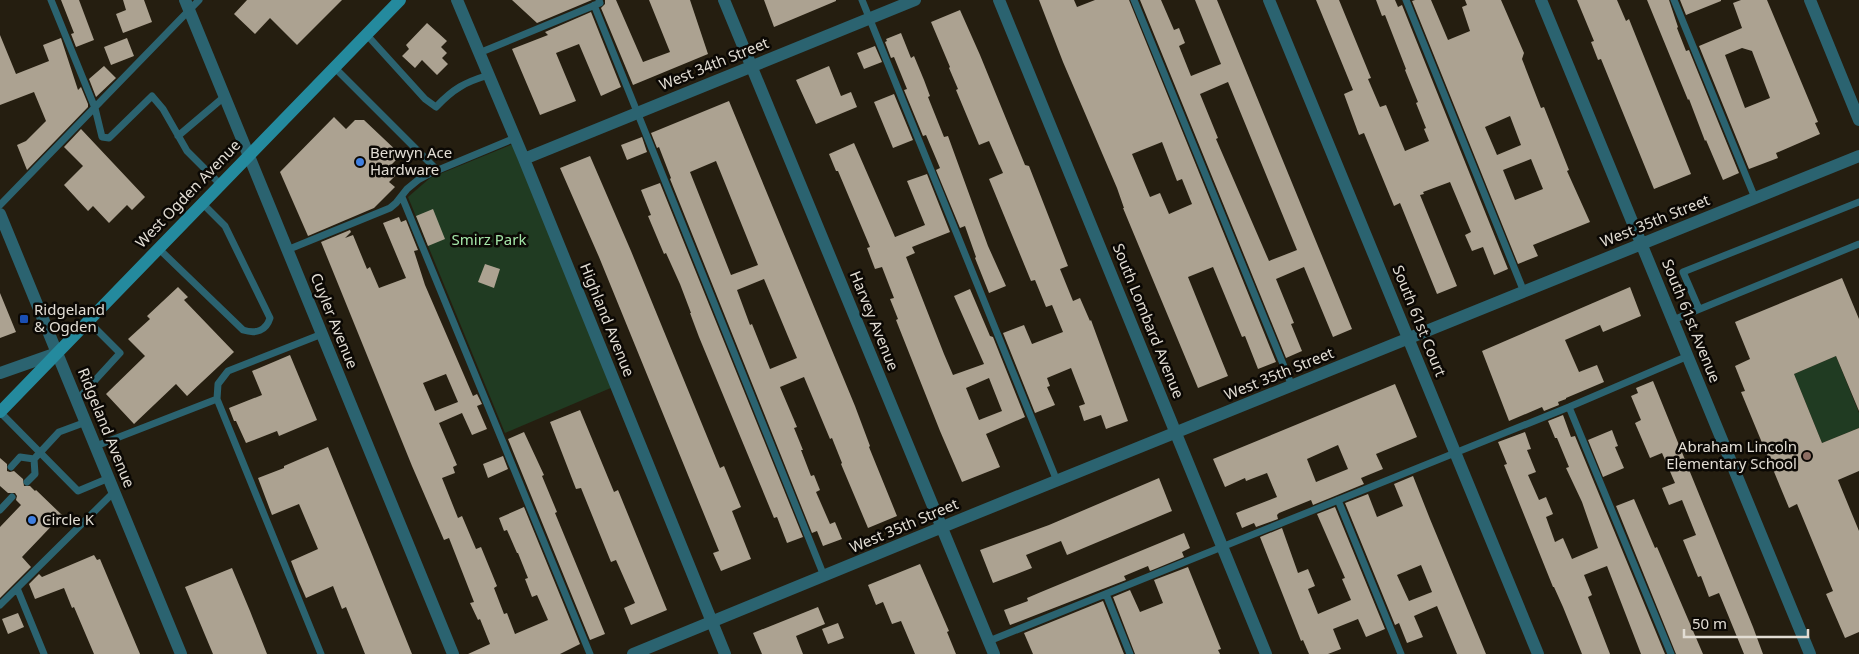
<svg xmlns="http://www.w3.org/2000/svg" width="1859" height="654" font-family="'Noto Sans',sans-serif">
	<rect width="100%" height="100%" fill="#251e10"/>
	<!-- green -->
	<path fill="#203b22" d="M513,144L613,387L505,433L408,197L430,178Z
		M1836,356L1859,413V428L1822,443L1794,374Z"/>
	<!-- building -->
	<path fill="#aca291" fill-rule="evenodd" d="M61,0H79L94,40L76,47L71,34L74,33Z
		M123,0H144L152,22L123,33L116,14L126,10Z
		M247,0H342L297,45L270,18L255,34L234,14Z
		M512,0H592L537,23Z
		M605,0H616L643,62L670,52L649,0H690L708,54L633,85L601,8L605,4Z
		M764,0H836V1L774,27Z
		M1039,0H1074L1077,7L1095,0H1129L1276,362L1258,369L1245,336L1242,337L1213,267L1188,277L1228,376L1198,388L1123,208H1124L1117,188L1063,62ZM1162,142L1177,181L1182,179L1192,204L1169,214L1160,193L1150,197L1132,154Z
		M1140,0H1161L1174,30L1179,28L1185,43L1179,46L1191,76L1221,64L1195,0H1217L1352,329L1333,337L1304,267L1276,279L1294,323L1291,324L1302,351L1286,358ZM1228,82L1297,250L1269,261L1216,139L1218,138L1200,94Z
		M1316,0H1339L1371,78L1368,79L1380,107L1386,105L1405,151L1429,141L1424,129L1426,128L1416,103L1418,102L1405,70L1406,69L1385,15L1382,16L1376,0H1395L1398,7L1402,5L1508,269L1494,275L1483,247L1472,251L1465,235L1471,232L1450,182L1423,192L1424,194L1420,195L1457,286L1437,294L1400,203L1394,206L1364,133L1359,135L1344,94L1353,90Z
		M1415,0H1431L1448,40L1470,31L1462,7L1467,5L1465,0H1501L1524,53L1522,59L1541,108L1544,107L1569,170L1567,171L1590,222L1533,245L1538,256L1518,264L1412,1ZM1510,116L1521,145L1497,155L1485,127ZM1531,159L1543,189L1515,200L1503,170Z
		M1577,0H1617L1626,21L1629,19L1691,174L1654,189L1601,59L1598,60L1591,42L1594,41Z
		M1647,0H1669L1678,27L1677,28L1686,51L1689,50L1739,173L1723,180L1706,140L1705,141L1689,99L1688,100Z
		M1680,0H1721V1L1686,15Z
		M1741,0H1767L1818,122L1815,123L1820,134L1776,153L1778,158L1749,169L1699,46L1742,28L1733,3ZM1742,48L1752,51L1770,98L1745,108L1725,55Z
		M960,10L980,55L1025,165L1029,166L1068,266L1060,269L1073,301L1080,298L1090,321L1091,320L1128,421L1106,429L1101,415L1084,421L1079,406L1085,404L1071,368L1047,378L1050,386L1047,387L1055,405L1035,413L1003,333L1024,325L1032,344L1063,332L1052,305L1046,307L1035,280L1031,281L989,179L1003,173L989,141L979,145L956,90L958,89L949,68L950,67L931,22Z
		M591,12L621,87L601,96L579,44L556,53L576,101L540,115L512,49L548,35L545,32Z
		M427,23L447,41L441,47L447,53L442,58L448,64L437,75L422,60L415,68L402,56L409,49L406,45Z
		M901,33L911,58L914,56L924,80L930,96L928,97L944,137L948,136L988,246L1006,286L989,293L975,258L976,257L965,226L960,228L936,170L940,168L926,135L923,136L904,90L907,89L894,57L891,58L885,42L887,41L886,39Z
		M0,35L16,74L49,61L43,45L61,38L78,90L81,87L88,104V107L27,170L17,145L26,141L46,121L34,92L0,105Z
		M127,38L134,56L111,65L104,47Z
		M875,46L882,62L864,69L857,53Z
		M104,66L116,78L96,97L89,79Z
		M829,66L841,96L851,92L857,107L816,124L796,80Z
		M894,94L913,140L893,148L874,102Z
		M729,101L855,406L870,446L869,447L897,516L868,528L841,464L842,463L832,438L830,439L804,377L780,387L797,427L794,428L803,450H801L811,476L814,475L820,490L816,492L830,524L835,522L842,539L823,546L817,531L812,533L670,179L671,178L659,147L657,148L651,133ZM716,161L758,265L731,275L690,172ZM764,279L797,358L770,369L752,324L750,325L737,290Z
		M334,117L346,129L355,120H364L401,155L388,168L396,175L389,182L395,187L374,208L308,236L280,172Z
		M81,129L145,197L132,210L127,205L109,223L93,206L88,211L64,185L83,166L64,147Z
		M642,137L647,152L627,160L621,145Z
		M854,143L895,237L925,225L907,181L927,174L950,232L912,247L915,253L906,257L944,354L953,375L984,364L954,296L970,289L990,336L993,337L1025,417L986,434L1000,467L962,482L940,431L896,320L898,319L890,299L894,298L882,267L875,269L867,248L870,247L838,171H836L829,154ZM989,378L1002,411L979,420L966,388Z
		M590,156L631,251L720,468L724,466L741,507L732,511L751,559L721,571L713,553L719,551L599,257L560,168Z
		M660,183L803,537L787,543L777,517L774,518L699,337L690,313H691L680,284L666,253L664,254L648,216L651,215L641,190Z
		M433,209L445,239L428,246L416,216Z
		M399,217L401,222L406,220L418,250L414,251L425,285L473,396L477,394L482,404L477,406L487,429L472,435L462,413L439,423L457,465L453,467L455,473L442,478L458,518L462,516L476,549L481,547L497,586L494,588L504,614L507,613L515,634L548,620L537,595L532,597L525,579L528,578L518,553H517L507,530L504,531L499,518L524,507L580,644L560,654H468L490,644L480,619L478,620L470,603L474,602L449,538L444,540L412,466L321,242L350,230L351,232L345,238L353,235L367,269L370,267L379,288L406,278L383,223ZM446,374L458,402L435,411L423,383Z
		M485,264L500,269L494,288L478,282Z
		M1842,278L1859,319V411L1836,356L1794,374L1822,443L1859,428V471L1838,480L1859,531V632L1845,638L1826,594L1833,591L1797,504L1789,508L1741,392L1745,391L1735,366L1750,359L1735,322Z
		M178,287L188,297L184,300L234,352L187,396L176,384L134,424L106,394L145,356L128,339L150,319L147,316Z
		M1630,287L1641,316L1603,332L1600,325L1565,340L1579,372L1597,365L1604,382L1566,398V399L1558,402L1559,405L1544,411L1542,407L1509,421L1482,351Z
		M0,293L16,332L0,338Z
		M290,355L317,420L279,436L277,431L246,443L236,421H234L229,408L262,395L252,371Z
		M1653,381L1753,627L1763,654H1744L1719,593L1709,597L1701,576L1698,577L1683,540L1696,535L1682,500L1669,505L1662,488L1675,483L1662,453L1650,458L1635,423L1641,420L1631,396L1638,393L1636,388Z
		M1395,384L1417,437L1376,454L1383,469L1361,478L1364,484L1313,505L1311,500L1306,502L1279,513L1277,515L1278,519L1256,527L1254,523L1242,528L1236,513L1277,497L1267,473L1246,481L1245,478L1225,487L1213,459ZM1338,445L1348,469L1316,482L1307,459Z
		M580,410L614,492L618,490L667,610L631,625L624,608L635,603L616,560L611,562L581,488L576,489L550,422Z
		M1563,415L1571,437L1575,436L1665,654H1641L1607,566L1584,575L1592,595L1588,597L1610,654H1582L1563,607L1554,587H1553L1504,465L1507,464L1498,442L1525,432L1531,449L1527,450L1536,472L1528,475L1539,500L1546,497L1553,514L1546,517L1555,542L1563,538L1572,559L1598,548L1582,502L1566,468L1569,467L1557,438H1555L1548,421Z
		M1612,430L1618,446L1615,447L1624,468L1603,477L1588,440Z
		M524,432L544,475L542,476L557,512L555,513L605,634L590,640L508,439Z
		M328,447L371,552L412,654H365L346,607L342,609L333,586L306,598L299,582L291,561L318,549L299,504L272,515L258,478L284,468V466Z
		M503,456L508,469L488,478L483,464Z
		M0,458L7,464V471L10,472L14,471L23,479L24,486H30L35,491L36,490L62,515L22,557L31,567L0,598V527L21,505L16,500L17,496L15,493H8L0,486Z
		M1413,476L1430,519L1486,654H1457L1437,606L1414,616L1423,637L1407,643L1399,623L1395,625L1345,503L1368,494L1377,517L1403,506L1394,484ZM1421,565L1432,592L1409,601L1397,575Z
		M1159,478L1172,511L1067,555L1061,541L1026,555L1032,568L993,583L980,550L1049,525Z
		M1634,499L1655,548L1657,547L1703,654H1676L1616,506Z
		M1335,507L1385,629L1366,637L1358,619L1333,629L1341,649L1328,654H1309L1303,640L1301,641L1260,537L1282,528L1298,573L1308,569L1315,586L1308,589L1318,614L1351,600L1342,579L1345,578L1317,514Z
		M1184,533L1190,548L1182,552L1184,557L1150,571L1148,566L1124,576L1126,580L1010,625L1004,610L1028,601L1027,598L1041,592Z
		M94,555L97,560L100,559L140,654H94L74,607L72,608L64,588L35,599L29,584L39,574L42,577Z
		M920,564L949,631L947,632L956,654H915L901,621L892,624L883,602L876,605L868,585Z
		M1188,567L1221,649L1218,650L1220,654H1135L1113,597L1130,590L1140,612L1163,603L1154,580Z
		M232,568L250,611L267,654H213L205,635L185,587Z
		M1103,601L1124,654H1033L1024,633Z
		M818,607L825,624L796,636L803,654H762L753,633Z
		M18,613L24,627L8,634L2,619Z
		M838,623L844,638L828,644L822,629Z"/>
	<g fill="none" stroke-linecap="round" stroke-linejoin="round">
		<!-- service -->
		<path stroke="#2b6370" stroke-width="7" d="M51,0L95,108L102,137L109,138L152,96L163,109L187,151L220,184
			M862,0L1057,481
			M1134,0L1292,386
			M1406,0L1524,292
			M1674,0L1755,198
			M594,5L824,576
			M366,34L425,99L436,107C453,89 465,82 489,75
			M479,53L600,3L599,0
			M334,67L437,170
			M178,136L224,97
			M402,197L590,654
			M0,205L199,0
			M158,248L243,330C256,334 266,331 270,318L225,226L202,203
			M287,250L390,208L396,203L407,189L418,180L431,173L515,138
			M1699,309L1683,272L1859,202
			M1673,320L1859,244
			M217,399L321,654
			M77,400L120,353L88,321
			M1569,407L1671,654
			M0,412L78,491L109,478
			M96,446L217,399L218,384L228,371L322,334
			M34,459L59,432L86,422
			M11,467L20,457L34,459L35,474L27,482
			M1338,500L1401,654
			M0,510L12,497
			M17,588L44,654
			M1106,594L1130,654
			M0,605L114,492
			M989,641L1569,407L1688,356"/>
		<!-- minor -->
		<path stroke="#2b6370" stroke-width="12" d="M185,0L453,654
			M457,0L524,159L725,654
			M724,0L994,654
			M999,0L1266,654
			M1269,0L1538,654
			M1541,0L1810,654
			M1810,0L1859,120
			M524,159L915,0
			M0,373L57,353L181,654
			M633,654L962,519L1859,156"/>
		<!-- tertiary -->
		<path stroke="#2b6370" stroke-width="12" d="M0,214L57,353"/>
		<!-- secondary -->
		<path stroke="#248a9e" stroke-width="12" d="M0,412L400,0"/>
	</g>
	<!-- markers -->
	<g fill="#3f7fe0" stroke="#0b0804" stroke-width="2">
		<circle cx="360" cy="162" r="5"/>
		<circle cx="32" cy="520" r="5"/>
	</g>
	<rect fill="#1a4fb4" stroke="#0b0804" stroke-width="2" x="19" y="314" width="10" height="10" rx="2.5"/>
	<circle fill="#8d6e63" stroke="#0b0804" stroke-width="2" cx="1807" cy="456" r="5"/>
	<g text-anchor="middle" stroke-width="5" stroke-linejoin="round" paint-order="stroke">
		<!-- street labels -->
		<g font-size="15" fill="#e2ddd4" stroke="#0b0804">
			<text transform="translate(714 64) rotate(-22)" y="5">West 34th Street</text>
			<text transform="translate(188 194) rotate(-46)" y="5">West Ogden Avenue</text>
			<text transform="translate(1655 221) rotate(-22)" y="5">West 35th Street</text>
			<text transform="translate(607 320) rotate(68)" y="5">Highland Avenue</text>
			<text transform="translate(334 321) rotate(68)" y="5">Cuyler Avenue</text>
			<text transform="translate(874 321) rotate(68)" y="5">Harvey Avenue</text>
			<text transform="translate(1148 321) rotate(68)" y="5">South Lombard Avenue</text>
			<text transform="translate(1419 321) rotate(68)" y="5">South 61st Court</text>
			<text transform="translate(1691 321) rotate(68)" y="5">South 61st Avenue</text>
			<text transform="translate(1279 374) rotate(-22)" y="5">West 35th Street</text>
			<text transform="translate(106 428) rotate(68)" y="5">Ridgeland Avenue</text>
			<text transform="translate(904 526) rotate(-23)" y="5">West 35th Street</text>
		</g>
		<!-- poi labels -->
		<g font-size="15" fill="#e2ddd4" stroke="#0b0804" text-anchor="start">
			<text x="370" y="158">Berwyn Ace<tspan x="370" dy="17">Hardware</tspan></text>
			<text x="34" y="315">Ridgeland<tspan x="34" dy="17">&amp; Ogden</tspan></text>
			<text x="1797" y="452" text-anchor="end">Abraham Lincoln<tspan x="1797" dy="17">Elementary School</tspan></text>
			<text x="42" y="525">Circle K</text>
		</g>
		<!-- park labels -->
		<g font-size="15" fill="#a4e6a8" stroke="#0b0804">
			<text x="489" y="245">Smirz Park</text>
		</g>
	</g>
	<!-- scale -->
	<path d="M1684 629v8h124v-8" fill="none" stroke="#e2ddd4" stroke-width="2.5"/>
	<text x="1692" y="629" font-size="15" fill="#e2ddd4" stroke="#0b0804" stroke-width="4" paint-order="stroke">50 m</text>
</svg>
